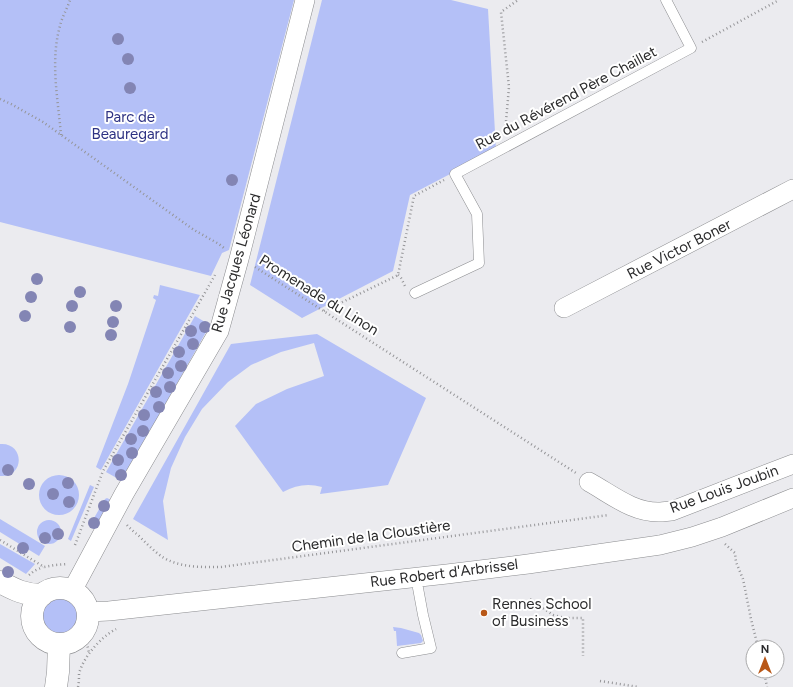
<svg xmlns="http://www.w3.org/2000/svg" width="793" height="687" font-family="Figtree,sans-serif">
	<rect width="100%" height="100%" fill="#ebebef"/>
	<!-- green -->
	<path fill="#b4c0f7" d="M0,0H294L229,250L222,253L211,276L0,222Z
		M322,0H451L488,9L496,150L410,195L393,271L302,318L250,285Z
		M160,285L200,295L101,470L96,467L128,384L156,300L153,298L154,295L158,296Z
		M195,316L210,325L122,481L106,472Z
		M317,334L426,398L388,485L320,494L322,487C308,483 296,485 283,492L235,426L256,404L287,389L324,376L314,343L281,352L251,365L228,382L202,409L185,437L171,468L163,501L168,540L133,519L231,344Z
		M0,444C25,442 25,478 0,476Z
		M39 495a20 20 0 1 1 40 0a20 20 0 1 1-40 0Z
		M90,485L94,487L71,541L68,539Z
		M107,498L111,500L96,528L90,525L105,499Z
		M0,519L45,546L39,556L0,532Z
		M37 532a12 12 0 1 1 24 0a12 12 0 1 1-24 0Z
		M0,544L35,564L26,574L0,558Z
		M39 616a20 20 0 1 1 40 0a20 20 0 1 1-40 0Z
		M393,627L401,628L419,633L421,635L423,641L421,643L397,646L396,631H394Z"/>
	<g fill="none" stroke-linecap="round" stroke-linejoin="round">
		<!-- service casing -->
		<g stroke="#8b8c8f" stroke-width="11">
			<path id="service" d="M415,293L479,263L477,214L455,174L691,48L666,0
				M402,653L431,648L423,615L418,588"/>
		</g>
		<!-- minor casing -->
		<g stroke="#8b8c8f" stroke-width="20">
			<path id="minor" d="M564,308L793,189
				M589,482C611,494 633,513 660,512C664,512 668,511 672,511L793,464
				M72,591L124,494L219,331L239,259L305,0
				M88,612L109,611L447,574L528,564L660,545L692,537L722,527L793,498"/>
		</g>
		<!-- tertiary casing -->
		<g stroke="#8b8c8f" stroke-width="23">
			<path id="tertiary" d="M0,582C15,590 25,595 42,595
				M32 616a28 28 0 1 1 56 0a28 28 0 1 1-56 0Z
				M56,687L58,672L59,644"/>
		</g>
		<!-- path -->
		<path stroke="#959598" stroke-width="2.5" stroke-dasharray="1 3" stroke-linecap="butt" d="M702,42L779,0
			M0,99L11,104L43,122L194,230L219,244L224,248
			M505,133L509,87L501,12L518,0
			M61,135C58,99 50,61 60,26C62,17 67,9 70,0
			M255,267L576,473
			M398,275L401,278L405,286
			M324,311L398,275L414,196L444,180
			M127,525C131,530 136,533 141,538C148,545 156,553 164,558C182,568 202,567 221,567L609,515
			M0,540L44,567L55,565L67,564
			M725,544L735,553L736,562L743,579L751,619L758,647
			M75,545L103,471L215,275
			M29,575L34,571L43,567
			M530,599L553,615L565,618H583V656
			M84,631L89,653
			M764,671L767,687
			M600,681L639,687
			M78,687C79,683 79,678 79,674C83,657 101,637 116,629"/>
		<!-- service -->
		<use href="#service" stroke="#fff" stroke-width="10"/>
		<!-- minor -->
		<use href="#minor" stroke="#fff" stroke-width="19"/>
		<!-- tertiary -->
		<use href="#tertiary" stroke="#fff" stroke-width="22"/>
	</g>
	<!-- trees -->
	<g fill="#8385b4">
		<circle cx="118" cy="39" r="6"/>
		<circle cx="128" cy="59" r="6"/>
		<circle cx="130" cy="88" r="6"/>
		<circle cx="232" cy="180" r="6"/>
		<circle cx="37" cy="279" r="6"/>
		<circle cx="80" cy="292" r="6"/>
		<circle cx="31" cy="297" r="6"/>
		<circle cx="72" cy="306" r="6"/>
		<circle cx="116" cy="306" r="6"/>
		<circle cx="25" cy="316" r="6"/>
		<circle cx="113" cy="322" r="6"/>
		<circle cx="70" cy="327" r="6"/>
		<circle cx="205" cy="327" r="6"/>
		<circle cx="191" cy="331" r="6"/>
		<circle cx="111" cy="335" r="6"/>
		<circle cx="193" cy="344" r="6"/>
		<circle cx="179" cy="352" r="6"/>
		<circle cx="181" cy="366" r="6"/>
		<circle cx="168" cy="373" r="6"/>
		<circle cx="170" cy="387" r="6"/>
		<circle cx="156" cy="392" r="6"/>
		<circle cx="159" cy="407" r="6"/>
		<circle cx="144" cy="415" r="6"/>
		<circle cx="143" cy="431" r="6"/>
		<circle cx="131" cy="439" r="6"/>
		<circle cx="132" cy="453" r="6"/>
		<circle cx="118" cy="460" r="6"/>
		<circle cx="8" cy="470" r="6"/>
		<circle cx="121" cy="475" r="6"/>
		<circle cx="68" cy="483" r="6"/>
		<circle cx="29" cy="484" r="6"/>
		<circle cx="53" cy="494" r="6"/>
		<circle cx="69" cy="502" r="6"/>
		<circle cx="104" cy="506" r="6"/>
		<circle cx="94" cy="523" r="6"/>
		<circle cx="58" cy="534" r="6"/>
		<circle cx="45" cy="538" r="6"/>
		<circle cx="23" cy="548" r="6"/>
		<circle cx="8" cy="572" r="6"/>
	</g>
	<!-- markers -->
	<circle fill="#b85717" stroke="#fff" stroke-width="1.5" cx="484" cy="613" r="4"/>
	<g text-anchor="middle" stroke-width="4" stroke-linejoin="round" paint-order="stroke">
		<!-- street labels -->
		<g font-size="15" fill="#2b2b2c" stroke="#fff">
			<text transform="translate(566 98) rotate(-28)" y="5">Rue du Révérend Père Chaillet</text>
			<text transform="translate(679 249) rotate(-27)" y="5">Rue Victor Boner</text>
			<text transform="translate(236 263) rotate(-74)" y="5">Rue Jacques Léonard</text>
			<text transform="translate(319 295) rotate(32)" y="5">Promenade du Linon</text>
			<text transform="translate(724 489) rotate(-20)" y="5">Rue Louis Joubin</text>
			<text transform="translate(371 536) rotate(-8)" y="5">Chemin de la Cloustière</text>
			<text transform="translate(444 573) rotate(-7)" y="5">Rue Robert d'Arbrissel</text>
		</g>
		<!-- park labels -->
		<g font-size="15" fill="#2e3283" stroke="#fff">
			<text x="130" y="122">Parc de<tspan x="130" dy="17">Beauregard</tspan></text>
		</g>
		<!-- poi labels -->
		<g font-size="15" fill="#2b2b2c" stroke="#fff" text-anchor="start">
			<text x="492" y="609">Rennes School<tspan x="492" dy="17">of Business</tspan></text>
		</g>
	</g>
	<!-- north arrow -->
	<g transform="translate(765 659)"><circle r="19" fill="#ffffff" stroke="#aaaaab"/>
	<path d="M0-3L7 15L0 10L-7 15Z" fill="#b85717"/>
	<text y="-6" font-size="11" font-weight="bold" text-anchor="middle" fill="#2b2b2c">N</text>
	</g>
</svg>
